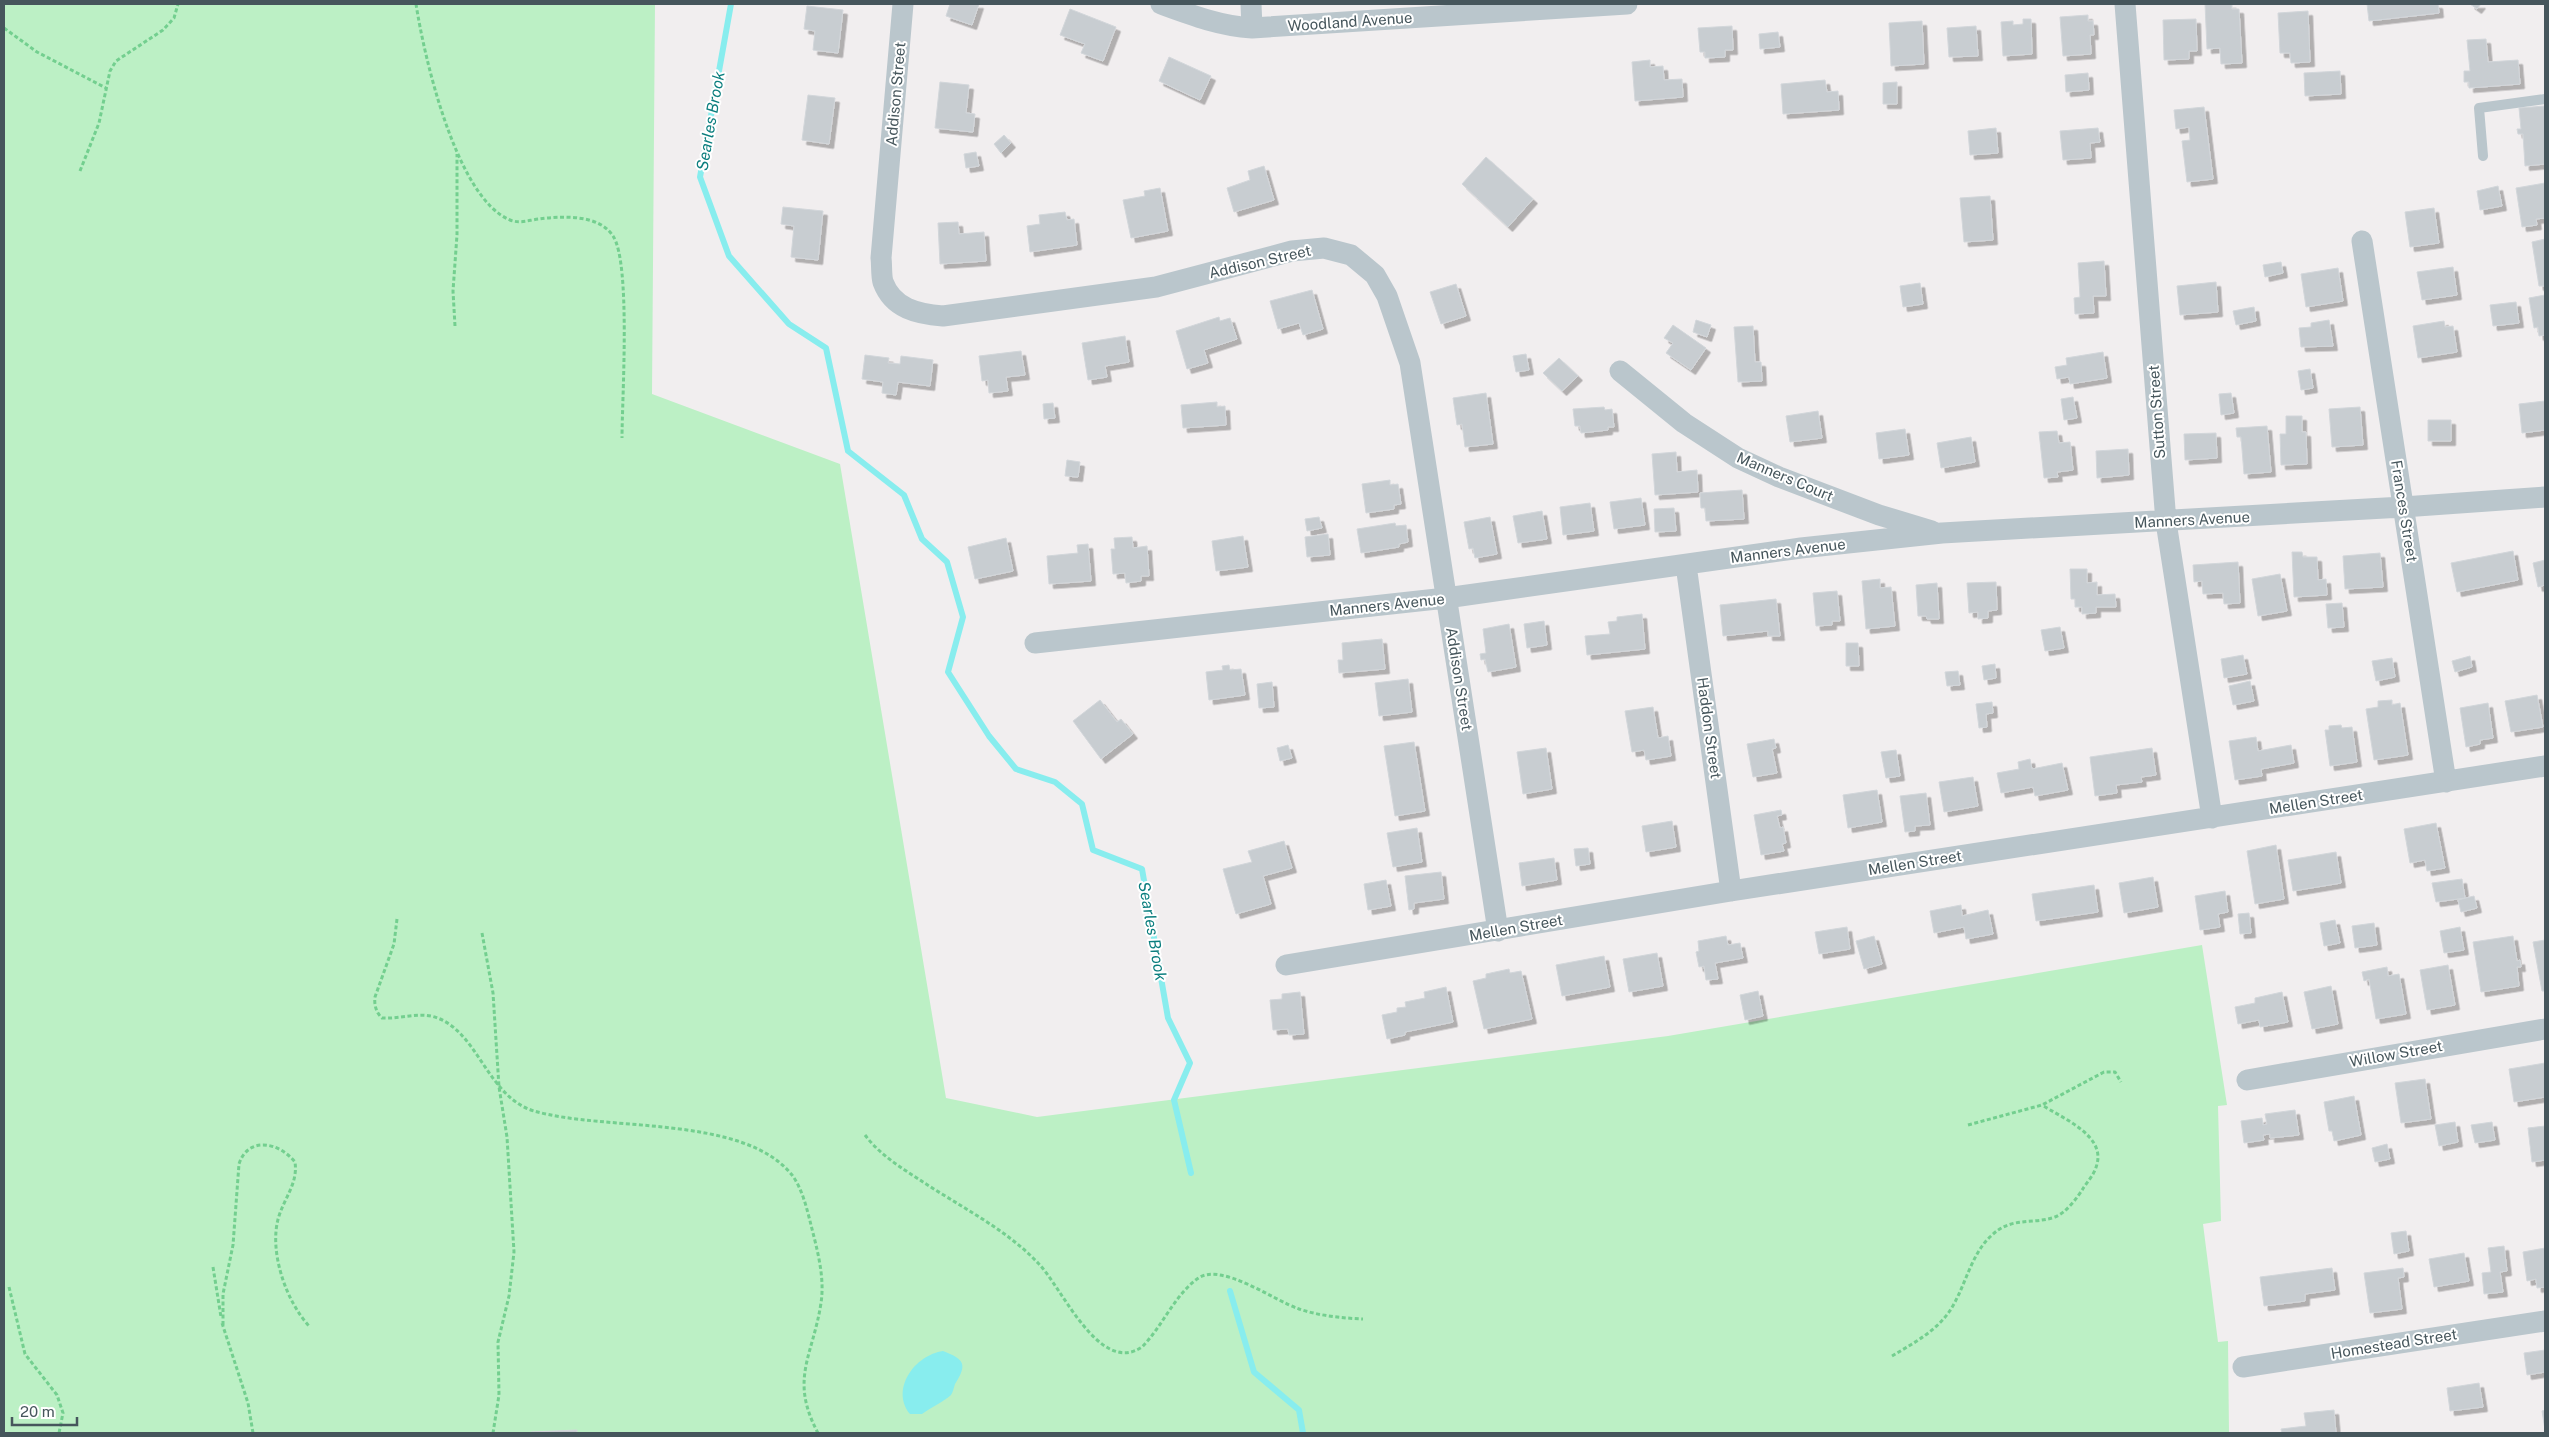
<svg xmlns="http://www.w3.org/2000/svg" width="2549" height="1437" font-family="'Public Sans',sans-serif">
	<defs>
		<filter id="shadow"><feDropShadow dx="4.5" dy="4.5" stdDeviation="0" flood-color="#0004"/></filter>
	</defs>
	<rect width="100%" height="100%" fill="#f1eeef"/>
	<!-- green -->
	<path fill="#bcf0c5" d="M4,4H655L652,394L840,464L946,1098L1037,1117L1668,1036L2202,945L2227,1105L2218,1106L2221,1221L2203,1224L2218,1342L2228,1341L2229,1433H4Z"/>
	<!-- water -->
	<path fill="#88edee" d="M943,1351C964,1359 968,1364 955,1384C954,1387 953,1392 951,1395C946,1400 930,1408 922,1414H910C890,1389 915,1355 943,1351Z"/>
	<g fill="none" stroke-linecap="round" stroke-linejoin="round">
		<!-- stream -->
		<path stroke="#88edee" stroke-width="6" d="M731,4L700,177L729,256L789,324L826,348L848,451L904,495L922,539L947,562L963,617L948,672L989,736L1016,769L1055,782L1082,804L1093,850L1142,869L1168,1018L1190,1063L1174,1100L1191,1173
			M1230,1291L1254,1372L1299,1410L1303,1433"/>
	</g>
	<!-- building -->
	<path fill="#c8cdd1" stroke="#d2d6da" filter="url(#shadow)" d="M950,4H979L972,25L946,16Z
		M2205,4H2232V9H2239L2242,63L2221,64L2220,48L2207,49Z
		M2367,4H2438L2439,13L2369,21Z
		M2470,4H2481L2477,9Z
		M807,6L843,10L838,53L813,50L815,31L804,29Z
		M1070,9L1116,27L1103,61L1081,53L1085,44L1060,35Z
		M2308,11L2310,62L2291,63L2290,53H2280L2278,13Z
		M2088,15V21H2093L2094,35H2090L2091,54L2063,56L2060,17Z
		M2023,19H2031L2032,54L2003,56L2001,22L2013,21V25L2023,24Z
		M2196,19L2197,51H2189V59L2164,60L2163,20Z
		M1922,21L1924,64L1891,66L1889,23Z
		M1732,26L1733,50H1725V57L1705,58V52H1700L1698,28Z
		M1976,26L1978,56L1949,57L1947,28Z
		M1778,32L1780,47L1760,49L1759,34Z
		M2486,39L2488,62L2518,60L2520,84L2469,88V82H2464V71H2470L2467,40Z
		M1169,57L1211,76L1200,100L1159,81Z
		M1650,60V67L1663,66L1664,80L1682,79L1683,97L1635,101L1632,62Z
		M2340,71L2341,94L2305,96L2304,73Z
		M2088,73L2089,90L2066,92L2065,75Z
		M1825,80L1827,92L1838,91L1839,110L1783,114L1781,84Z
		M940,82L969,85L966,113L975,114L973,132L935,128Z
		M1897,82V104H1883V83Z
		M808,95L835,98L829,144L802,140Z
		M2545,106V164L2525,166L2523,134H2518L2517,129H2521L2519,108Z
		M2204,107L2213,179L2187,182L2182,141L2190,140L2189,127L2176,129L2174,110Z
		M1996,128L1998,153L1970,155L1968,131Z
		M2098,128L2100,142L2090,143L2091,158L2063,160L2060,131Z
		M1004,135L1011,143L1001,153L994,144Z
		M976,152L979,166L966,168L964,154Z
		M1486,157L1533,199L1508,227L1462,184Z
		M1264,166L1274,200L1234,212L1227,188L1250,180L1248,171Z
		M2545,183V218L2536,219L2537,225L2522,227L2516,188Z
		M2498,186L2502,206L2480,210L2477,191Z
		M1160,188L1168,231L1131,238L1123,200L1145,196L1144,191Z
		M1990,196L1993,240L1964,242L1960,198Z
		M783,207L823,211L818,260L791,257L794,226L781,224Z
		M2434,208L2439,243L2410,247L2405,212Z
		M1065,212L1067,220L1074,219L1077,245L1030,252L1027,226L1040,224L1039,215Z
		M958,222L959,234L984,232L986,261L940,264L938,223Z
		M2545,239V286H2539L2532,242Z
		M2104,261L2106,296H2093L2094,313L2075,314L2074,298L2080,297L2078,263Z
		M2281,262L2283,273L2265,277L2263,265Z
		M2453,267L2457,295L2422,300L2417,272Z
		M2338,268L2343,301L2306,307L2301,274Z
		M2216,282L2218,312L2180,315L2177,286Z
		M1920,283L1923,304L1903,307L1900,286Z
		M1456,284L1466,316L1441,324L1430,292Z
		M1312,290L1323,329L1303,335L1299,323L1278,329L1270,301Z
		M2545,295V335L2539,336L2538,327L2534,328L2529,298Z
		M2516,302L2519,323L2493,326L2490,305Z
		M2254,307L2256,321L2236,325L2233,311Z
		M1219,317L1220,321L1230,318L1237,339L1204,350L1208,363L1187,369L1176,331Z
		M1696,320L1711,325L1707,337L1693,332Z
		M2329,320L2333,346L2301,347L2299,328L2311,327V323Z
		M2444,321L2445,327L2453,326L2457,352L2418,358L2413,326Z
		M1673,325L1706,348L1691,370L1666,353L1673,343L1664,338Z
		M1753,326L1755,362H1761L1762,381L1738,382L1734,327Z
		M1125,336L1129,362L1105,366L1107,377L1088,380L1082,343Z
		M1021,351L1025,375L1006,377L1008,391L989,393L988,380L982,381L979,356Z
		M2103,352L2107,378L2070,384L2069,377L2057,379L2055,367L2067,365L2066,358Z
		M1526,354L1529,370L1516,372L1513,356Z
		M865,355L889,358L888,363L900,364L901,356L933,360L930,386L898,382L896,395L882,393L883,382L862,379Z
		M1559,358L1578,376L1562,391L1543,373Z
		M2310,369L2313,388L2301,390L2298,371Z
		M1486,393L1493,444L1465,447L1462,424L1457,425L1453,398Z
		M2231,393L2234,413L2221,415L2219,394Z
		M2073,397L2077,418L2064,420L2061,399Z
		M2545,401V430L2522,433L2519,404Z
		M1217,402V407L1225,406L1226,425L1183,428L1181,405Z
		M1053,403L1055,418L1044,419L1043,404Z
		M1604,407L1605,410L1612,409L1614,427H1608V430L1581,433L1580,426H1575L1573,409Z
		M2360,407L2363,445L2332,447L2329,409Z
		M1818,411L1822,438L1790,442L1786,416Z
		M2286,416H2302V432H2306L2307,464L2281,465L2280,434H2286Z
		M2428,420H2451V441H2428Z
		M2267,426L2271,472L2244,474L2241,437H2237L2236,428Z
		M1905,429L1909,455L1879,459L1876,433Z
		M2057,431L2059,443L2070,442L2073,470L2057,472L2058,477L2044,478L2039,432Z
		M2216,433L2217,458L2185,460L2184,434Z
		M1971,437L1975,462L1941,468L1937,443Z
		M2128,449L2129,475L2097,478L2096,451Z
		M1676,452L1677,472L1697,470L1698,492L1655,495L1652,454Z
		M1067,460L1080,462L1078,477L1065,476Z
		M1390,480V485L1398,484L1401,504L1394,505V509L1366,513L1362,484Z
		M1742,490L1744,519L1706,521L1705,508H1701L1700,493Z
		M1641,498L1645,525L1614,529L1610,502Z
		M1590,503L1594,531L1563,535L1560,507Z
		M1674,508L1676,531L1655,532L1654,509Z
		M1542,511L1547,539L1518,543L1513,516Z
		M1319,517L1322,528L1307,531L1305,519Z
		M1490,517L1497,554L1475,558L1473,548L1469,549L1464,522Z
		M1395,523L1396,526L1406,525L1408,542L1399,544V547L1361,553L1357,529Z
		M1328,534L1330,555L1307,557L1305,537Z
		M1243,536L1248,567L1216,571L1212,541Z
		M1132,537L1133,548L1147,546L1149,576H1141V581L1126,583L1125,573L1113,574L1111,549H1115L1114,538Z
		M1006,538L1013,571L975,579L968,547Z
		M1088,544L1091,581L1049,584L1047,556L1078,553L1077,545Z
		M2513,551L2518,580L2457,592L2451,563Z
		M2292,552H2302L2303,557H2317L2318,580L2326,579L2327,595L2294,597Z
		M2380,553L2383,587L2345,589L2343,556Z
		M2545,560V585L2538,587L2533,563Z
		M2238,562L2240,603L2224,604L2223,593L2203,594L2202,581L2194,582L2193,565Z
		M2070,569H2087V583L2097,582V595L2115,594L2116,607H2096V613L2082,614V607H2075V599H2071Z
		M2280,574L2287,611L2258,616L2252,579Z
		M1880,579V588L1891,587L1895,626L1866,629L1862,581Z
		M1996,582L1997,610L1988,611V618L1978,619V612L1969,613L1967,583Z
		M1937,583L1939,619H1927L1926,616H1918L1916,585Z
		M1837,591L1840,621H1832V625L1816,626L1813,593Z
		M1776,599L1780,636H1768V631L1723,636L1720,605Z
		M2342,603L2344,627L2328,628L2326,604Z
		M1642,614L1645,649L1587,655L1585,636L1610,634L1608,622L1617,621V617Z
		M1544,621L1547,645L1527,648L1524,624Z
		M1509,624L1516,667L1488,672L1485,659L1481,660L1480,654L1486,653L1483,629Z
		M2060,627L2064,648L2045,651L2041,630Z
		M1382,639L1385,669L1339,673L1338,660H1343L1342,643Z
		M1846,643H1858L1859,666H1846Z
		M2243,655L2247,674L2224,678L2221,659Z
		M2470,656L2472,667L2455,672L2452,661Z
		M2392,658L2395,677L2376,681L2372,661Z
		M1995,664L1996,678L1984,680L1982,666Z
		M1229,665L1230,670L1241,669L1245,695L1209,700L1206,672L1223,670L1222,666Z
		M1958,671L1960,685L1947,686L1945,672Z
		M1408,679L1412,712L1379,716L1375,683Z
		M2250,681L2254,701L2233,705L2229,686Z
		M1272,682L1274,707L1259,708L1257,684Z
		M2537,695L2543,727L2511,732L2505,701Z
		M1100,700L1117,722L1121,719L1133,734L1101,759L1073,721Z
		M2392,700V705L2400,703L2408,755L2374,760L2366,709L2378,707V701Z
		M1992,702L1993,713L1986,714L1987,727L1979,728L1976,704Z
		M2488,703L2493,738L2480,740V744L2466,747L2460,708Z
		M1653,707L1658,738L1668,736L1671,756L1646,760L1644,750L1632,752L1625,711Z
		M2341,725L2342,728L2352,727L2357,762L2330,766L2325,730H2329V726Z
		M2256,737L2258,751L2291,745L2294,763L2261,769L2262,776L2235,780L2229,741Z
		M1774,739L1776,748L1772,749L1777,773L1753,777L1747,744Z
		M1414,742L1425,811L1395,816L1384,746Z
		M1288,745L1292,758L1280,761L1277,748Z
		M1546,748L1552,789L1523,794L1517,752Z
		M2152,748L2156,775L2141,777L2142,782L2116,785L2117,793L2095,796L2090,757Z
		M1896,750L1900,776L1886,778L1881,752Z
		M2030,759L2032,769L2062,763L2068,790L2035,796L2033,787L2001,793L1997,773L2019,769L2018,762Z
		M1973,777L1978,806L1944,812L1939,782Z
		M1877,790L1882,822L1848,828L1843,795Z
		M1926,793L1930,825L1915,826V831L1905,832L1900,796Z
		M1781,810L1782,815L1777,816L1780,828L1783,827L1786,843L1782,844L1784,851L1761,855L1754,815Z
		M1672,821L1676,847L1646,852L1642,826Z
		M2436,823L2445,868L2427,871L2425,860L2410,863L2404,829Z
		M1417,828L1422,862L1393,867L1387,833Z
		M1284,841L1292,868L1263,876L1271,904L1236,914L1223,869L1252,862L1248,851Z
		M2276,845L2284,899L2255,904L2247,851Z
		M1588,848L1590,864L1576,866L1574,849Z
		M2336,852L2341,883L2293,891L2288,860Z
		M1554,858L1557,880L1522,886L1519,863Z
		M1441,872L1444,899L1414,903V909L1409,910L1405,876Z
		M2153,877L2158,907L2124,913L2119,883Z
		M2462,879L2465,898L2436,902L2432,883Z
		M1386,880L1391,906L1368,910L1364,884Z
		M2094,885L2098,912L2036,921L2032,894Z
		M2225,891L2228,912L2218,914L2220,927L2200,930L2195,896Z
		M2474,896L2477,908L2461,912L2458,900Z
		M1961,905L1962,916L1988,910L1993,934L1966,939L1964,927L1934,933L1930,911Z
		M2249,913L2251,933L2240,934L2238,914Z
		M2335,920L2340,943L2324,946L2320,923Z
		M2374,923L2377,945L2355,948L2352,926Z
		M1847,927L1850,949L1819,954L1815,932Z
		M2460,927L2464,950L2444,953L2440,931Z
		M1726,936L1728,945L1740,943L1743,958L1715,963L1718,979L1706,980L1704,966L1699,967L1696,952L1699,951L1698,941Z
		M1874,936L1882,964L1864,969L1856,941Z
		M2513,936L2517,961L2520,960L2521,967H2517L2519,986L2481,992L2473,942Z
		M2545,940V991H2542L2533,942Z
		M1657,953L1663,986L1629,992L1623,959Z
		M1604,956L1610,987L1562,996L1556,965Z
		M2448,965L2455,1005L2427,1010L2420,970Z
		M2387,967L2388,976L2399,974L2406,1014L2376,1019L2369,979L2364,981L2362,972Z
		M1509,969L1510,973L1521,971L1532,1019L1484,1029L1473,981L1486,978V974Z
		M2331,986L2338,1024L2312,1029L2304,992Z
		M1446,987L1453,1022L1405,1032V1035L1387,1039L1382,1015L1397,1012V1008L1406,1007L1405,1002L1425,998L1424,992Z
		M1758,991L1763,1016L1745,1020L1740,995Z
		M1300,992L1304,1034L1289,1035L1288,1029L1273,1030L1270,1000L1282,999V994Z
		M2282,992L2288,1022L2260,1027L2259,1020L2238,1024L2235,1007L2255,1003V998Z
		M2545,1063V1097L2514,1102L2509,1069Z
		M2425,1079L2431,1119L2401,1123L2395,1083Z
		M2354,1096L2361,1135L2334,1141L2332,1131H2329L2324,1102Z
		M2295,1110L2299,1135L2270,1138V1134L2263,1135L2264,1140L2244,1143L2241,1121L2262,1118L2263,1125L2267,1124L2265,1114Z
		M2455,1122L2458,1142L2439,1146L2435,1125Z
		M2492,1122L2495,1140L2475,1143L2471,1125Z
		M2545,1126V1160L2532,1162L2528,1128Z
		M2387,1144L2390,1159L2375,1162L2372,1148Z
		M2406,1231L2409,1251L2394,1254L2391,1233Z
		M2504,1246L2507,1271L2500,1272L2503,1292L2484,1294L2482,1273L2491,1272L2488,1248Z
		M2545,1248V1287L2537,1288L2536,1279L2527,1281L2523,1252Z
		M2464,1253L2469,1281L2434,1287L2429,1259Z
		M2332,1268L2335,1290L2305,1294V1301L2264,1306L2260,1277Z
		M2403,1268L2404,1277L2398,1278L2402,1309L2370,1313L2364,1273Z
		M2545,1350V1372L2527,1375L2524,1353Z
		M2479,1383L2483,1407L2450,1411L2447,1388Z
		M2334,1410L2336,1433H2282L2281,1429L2306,1426L2304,1413Z
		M2545,1410V1430L2542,1411Z
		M577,1430V1433H531V1432Z"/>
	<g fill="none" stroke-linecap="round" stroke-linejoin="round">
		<!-- path -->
		<path stroke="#73cf8f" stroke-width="3" stroke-dasharray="4 2.5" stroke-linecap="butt" d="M416,4C424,56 456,198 510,220C520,224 529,220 539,219C562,216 599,214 613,236C631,263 622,399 622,438
			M4,28L37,52L106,88
			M80,171L99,123L110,71L116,61L163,30L174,18L178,4
			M455,326L453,291L457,235V154
			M397,919L394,944L375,997C374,1004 376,1013 382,1018C399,1019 415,1013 431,1016C478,1027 485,1096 534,1111C606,1132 743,1114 792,1175C802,1188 807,1209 811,1225C817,1249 825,1277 821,1303C813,1356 789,1379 818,1433
			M482,933L493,993L499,1087L507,1137L514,1252L509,1296L498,1342L499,1395L493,1433
			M1968,1125L2042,1105L2104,1072H2115L2121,1082
			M865,1135C879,1154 900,1167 920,1180C959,1206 1006,1229 1038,1263C1062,1287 1099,1376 1142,1347C1162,1327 1174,1296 1197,1279C1220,1261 1273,1300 1299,1309C1320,1316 1342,1318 1363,1319
			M213,1267L221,1317
			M9,1287L25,1354L57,1395L63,1413L59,1433
			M222,1323L248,1403L253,1433
			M223,1325V1294L233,1245L239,1164C248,1136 279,1142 295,1162C298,1183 285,1197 279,1216C268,1250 286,1302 310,1327
			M1892,1356C1912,1344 1935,1332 1949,1312C1965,1289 1970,1255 1991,1236C2011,1216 2032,1225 2055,1217C2066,1213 2078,1197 2084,1187C2089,1180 2095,1173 2097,1164C2105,1135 2062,1118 2042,1105"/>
		<!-- lane -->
		<path stroke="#bac6cc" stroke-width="10" d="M2483,156L2479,108L2545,99"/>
		<!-- street -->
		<path stroke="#bac6cc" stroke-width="21" d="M903,4L881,258C882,265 881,275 883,282C893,309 918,314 943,316L1156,287L1292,251L1324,248L1351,255L1375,275L1387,296L1410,363L1498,931
			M1161,4C1191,15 1220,26 1252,28L1627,4
			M1251,4L1252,28
			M2125,4L2166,522L2212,818
			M2362,241L2446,782
			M1620,371L1684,423L1738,458L1779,477L1879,515L1932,531
			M1686,565L1731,891
			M1035,643L1446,598L1801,548L1942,533L2403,507L2545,497
			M1286,965L1731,891L2545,766
			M2247,1080L2545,1029
			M2243,1367L2545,1321"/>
	</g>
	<g text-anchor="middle" stroke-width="4" stroke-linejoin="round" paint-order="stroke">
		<!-- street labels -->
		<g font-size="15" fill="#46565c" stroke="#fff">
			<text transform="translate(1350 22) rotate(-4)" y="5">Woodland Avenue</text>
			<text transform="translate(896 94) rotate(-85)" y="5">Addison Street</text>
			<text transform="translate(1260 262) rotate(-13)" y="5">Addison Street</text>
			<text transform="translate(2157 412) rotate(-94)" y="5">Sutton Street</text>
			<text transform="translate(1785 477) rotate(23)" y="5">Manners Court</text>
			<text transform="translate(2404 511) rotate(81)" y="5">Frances Street</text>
			<text transform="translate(2192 520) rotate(-3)" y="5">Manners Avenue</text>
			<text transform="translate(1788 551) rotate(-7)" y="5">Manners Avenue</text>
			<text transform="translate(1387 605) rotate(-6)" y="5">Manners Avenue</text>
			<text transform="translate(1459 679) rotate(81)" y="5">Addison Street</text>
			<text transform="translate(1709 728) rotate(82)" y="5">Haddon Street</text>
			<text transform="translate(2316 802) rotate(-9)" y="5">Mellen Street</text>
			<text transform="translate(1915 863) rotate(-9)" y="5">Mellen Street</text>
			<text transform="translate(1516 928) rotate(-10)" y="5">Mellen Street</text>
			<text transform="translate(2396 1054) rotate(-10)" y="5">Willow Street</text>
			<text transform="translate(2394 1344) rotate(-9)" y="5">Homestead Street</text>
		</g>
		<!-- water labels -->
		<g font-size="16" font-style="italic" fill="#0b7e7e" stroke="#fff">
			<text transform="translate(710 121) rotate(-80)" y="6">Searles Brook</text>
			<text transform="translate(1153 931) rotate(80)" y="6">Searles Brook</text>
		</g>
	</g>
	<!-- border -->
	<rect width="2549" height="1437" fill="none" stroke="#46565c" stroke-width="10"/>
	<!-- scale -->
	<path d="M12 1417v8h65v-8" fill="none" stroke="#46565c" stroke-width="2.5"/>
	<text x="20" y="1417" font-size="15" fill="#46565c" stroke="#ffffff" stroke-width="4" paint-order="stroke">20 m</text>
</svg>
